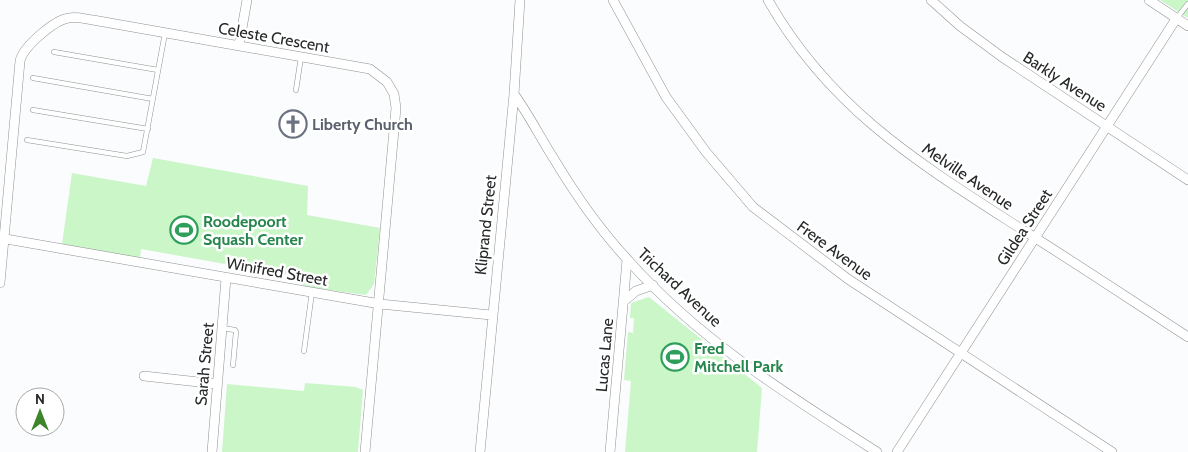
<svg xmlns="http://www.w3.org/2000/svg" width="1188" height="452" font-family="Cabin,sans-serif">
	<rect width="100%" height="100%" fill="#fafcfd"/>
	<!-- green -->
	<path fill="#caf6c8" d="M1160,0H1188V18Z
		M153,158L308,186L307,215L380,228L374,284L366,295L308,287L303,285L293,276L141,249L140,259L62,244L72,173L146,186Z
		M649,297L762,388L757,452H625L631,381L624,380L628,332L633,333L634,318H630L631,303Z
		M305,383L356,387L363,390L358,452H222L227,384L304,391Z"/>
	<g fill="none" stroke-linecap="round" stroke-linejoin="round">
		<!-- service casing -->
		<g stroke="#8f9192" stroke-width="5.5">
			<path id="service" d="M1176,19L1188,4
				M54,52L158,70
				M33,78L153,99
				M296,90L301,57
				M33,110L148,129
				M27,140L127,156L143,152L165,33
				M222,328L235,330L236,332L233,365
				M304,351L312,292"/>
		</g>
		<!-- minor casing -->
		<g stroke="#8f9192" stroke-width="10">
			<path id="minor" d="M613,0L666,97L706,152L753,207L848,279L1112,452
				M768,0C831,111 922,165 1026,232C1080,266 1134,302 1188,337
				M931,0L960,26L1002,57L1188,180
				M1149,0L1188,26
				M239,45L247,0
				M514,94C529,115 540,137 554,159C575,194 600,230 628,260C698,339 789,396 877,452
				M0,238L380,304L491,315
				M0,283L20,61C23,47 54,20 69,18C76,16 85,19 93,20L370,69L387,82L394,94L396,108L365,452
				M624,301L636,291L653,285
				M144,376L217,384
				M212,452L226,278
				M480,452L514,94L520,0
				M610,452L627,260
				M897,452L1176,19"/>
		</g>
		<!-- service -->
		<use href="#service" stroke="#fff" stroke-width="4.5"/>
		<!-- minor -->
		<use href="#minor" stroke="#fff" stroke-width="9"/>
	</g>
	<!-- icons -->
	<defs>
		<g id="church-ring" transform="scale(1.4375)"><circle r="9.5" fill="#fff" stroke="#6b7280" stroke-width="1.5"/><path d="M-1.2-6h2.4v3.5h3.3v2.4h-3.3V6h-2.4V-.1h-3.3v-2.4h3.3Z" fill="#6b7280"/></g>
		<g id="stadium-ring" transform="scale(1.4375)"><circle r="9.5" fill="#fff" stroke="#2e9e5b" stroke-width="1.5"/><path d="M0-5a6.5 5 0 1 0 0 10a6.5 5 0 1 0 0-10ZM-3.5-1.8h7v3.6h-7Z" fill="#2e9e5b"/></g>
	</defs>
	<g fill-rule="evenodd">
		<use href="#church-ring" x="293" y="124"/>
		<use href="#stadium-ring" x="184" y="230"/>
		<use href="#stadium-ring" x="675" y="357"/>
	</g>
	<g text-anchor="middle" stroke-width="5" stroke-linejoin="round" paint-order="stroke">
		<!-- street labels -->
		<g font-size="16" fill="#272829" stroke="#fff">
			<text transform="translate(274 37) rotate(10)" y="6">Celeste Crescent</text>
			<text transform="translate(1065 81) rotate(33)" y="6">Barkly Avenue</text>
			<text transform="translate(968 176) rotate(34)" y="6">Melville Avenue</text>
			<text transform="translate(485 225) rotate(-84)" y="6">Kliprand Street</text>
			<text transform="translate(1024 227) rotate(-57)" y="6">Gildea Street</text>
			<text transform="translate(835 250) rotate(36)" y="6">Frere Avenue</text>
			<text transform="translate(277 271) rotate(10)" y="6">Winifred Street</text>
			<text transform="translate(680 287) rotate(43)" y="6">Trichard Avenue</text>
			<text transform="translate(604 355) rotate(-85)" y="6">Lucas Lane</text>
			<text transform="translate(204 364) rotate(-85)" y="6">Sarah Street</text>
		</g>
		<!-- worship labels -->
		<g font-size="16" font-weight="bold" fill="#5b616d" stroke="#fff" text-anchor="start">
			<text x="312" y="130">Liberty Church</text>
		</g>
		<!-- leisure labels -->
		<g font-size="16" font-weight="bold" fill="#27864d" stroke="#fff" text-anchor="start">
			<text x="203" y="227">Roodepoort<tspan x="203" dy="18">Squash Center</tspan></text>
			<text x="694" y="354">Fred<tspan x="694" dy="18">Mitchell Park</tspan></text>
		</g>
	</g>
	<!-- north arrow -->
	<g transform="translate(40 412)"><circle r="24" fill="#ffffff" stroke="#a9a9a9"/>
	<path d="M0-4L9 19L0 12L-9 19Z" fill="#3d852b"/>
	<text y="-8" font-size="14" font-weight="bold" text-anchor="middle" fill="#272829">N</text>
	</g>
</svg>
